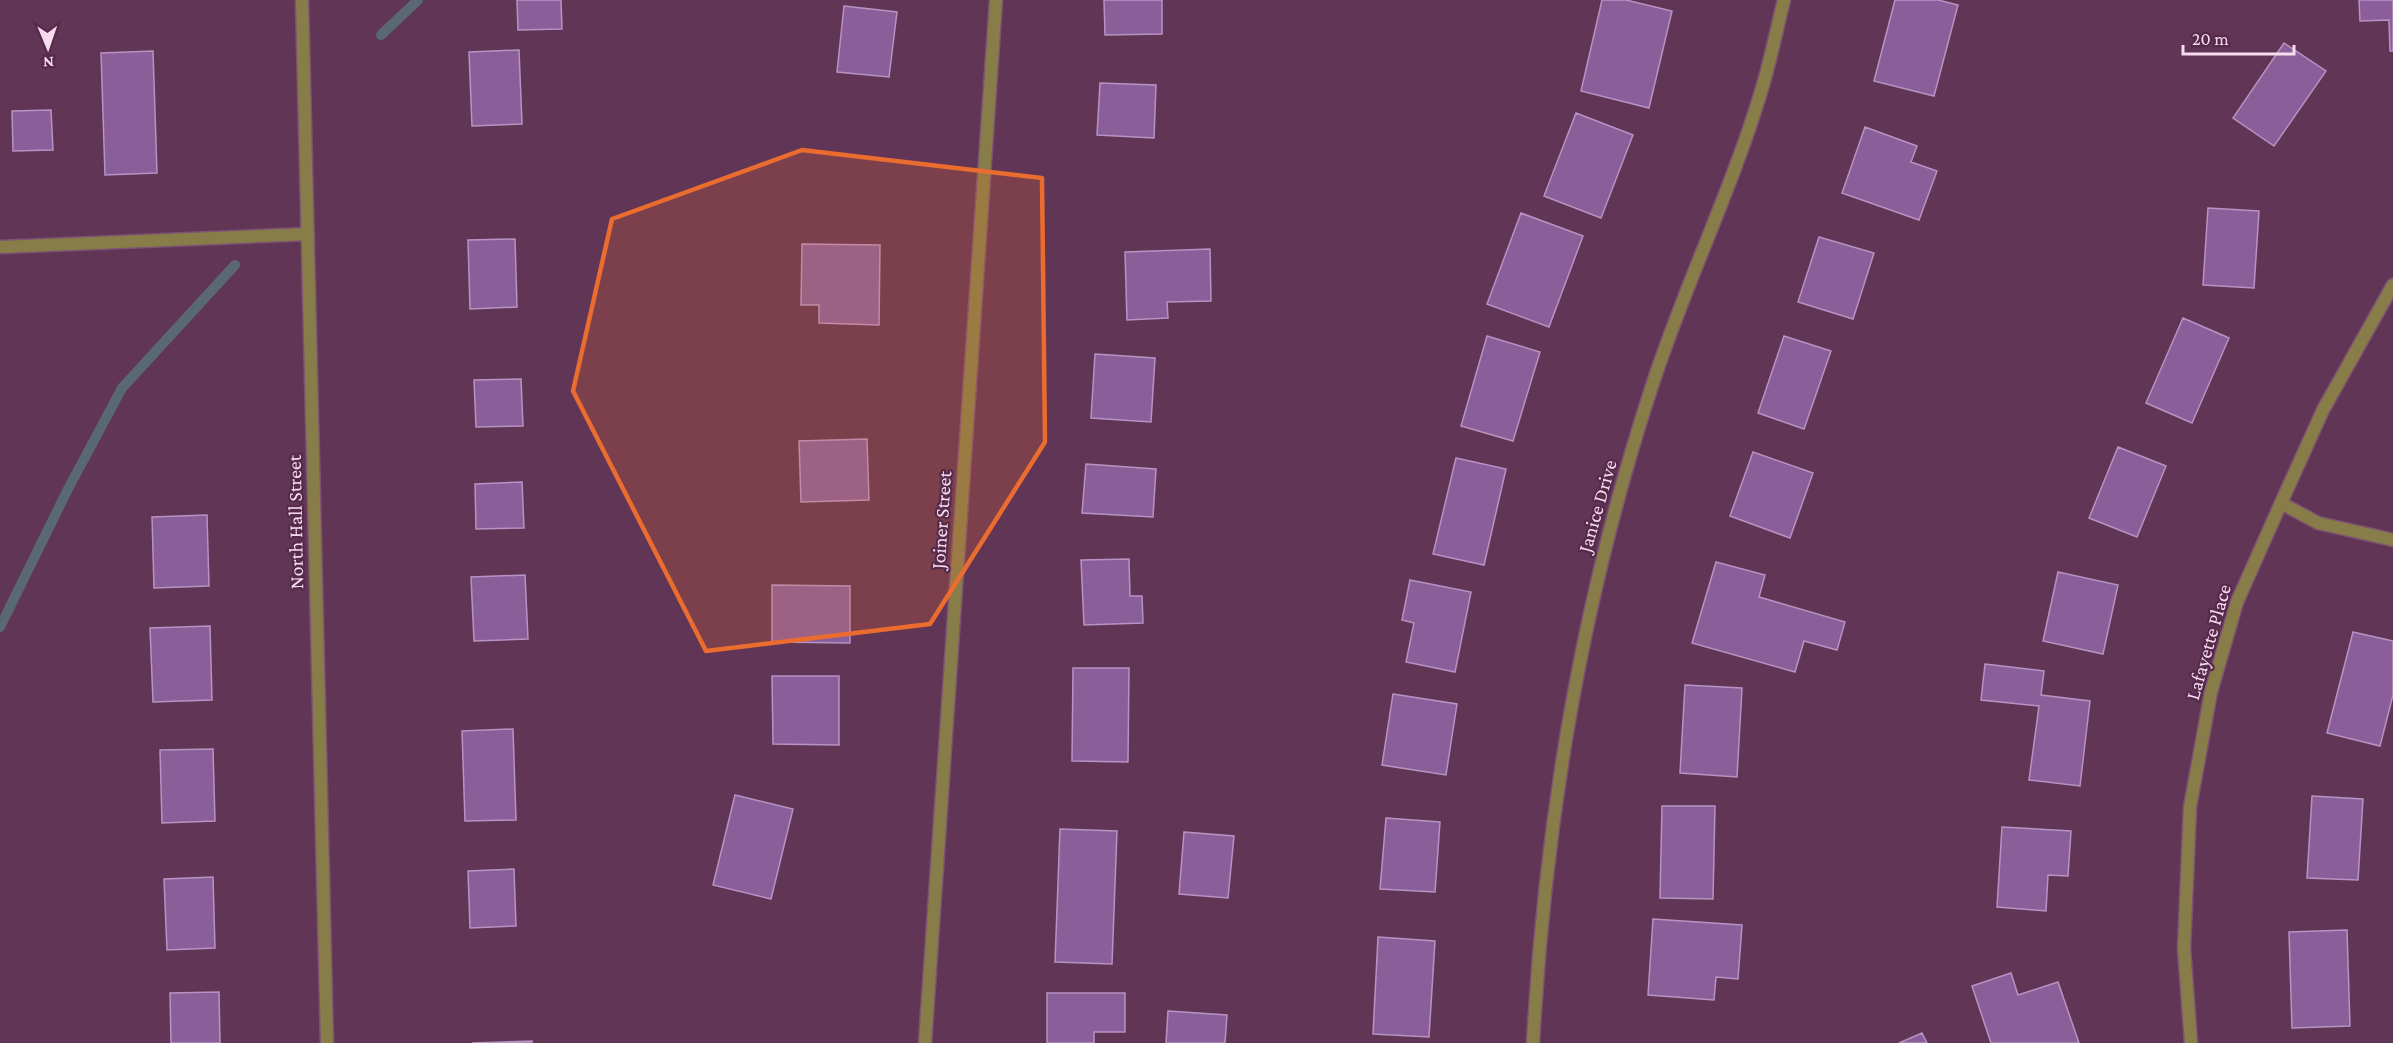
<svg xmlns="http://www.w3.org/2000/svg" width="2393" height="1043" font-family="'Crimson Pro',serif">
	<rect width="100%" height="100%" fill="#613556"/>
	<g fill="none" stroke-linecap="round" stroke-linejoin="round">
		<!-- stream -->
		<path stroke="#5a6874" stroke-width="10" d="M381,35L418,0
			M0,627L68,489L122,388L235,265"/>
	</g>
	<!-- building -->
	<path fill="#8a5f99" stroke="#b793c3" stroke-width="1.5" d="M517,0H561L562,29L518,30Z
		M1104,0H1162V34L1105,35Z
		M1602,0H1626L1672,11L1649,108L1581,91Z
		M1895,0H1938L1958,5L1934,96L1874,81Z
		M2359,0H2393V51H2390L2389,20L2360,21Z
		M844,6L897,12L889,77L837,72Z
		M2284,43L2326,71L2274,146L2233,118Z
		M519,50L522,124L472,126L469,52Z
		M153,51L157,173L105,175L101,53Z
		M1100,83L1156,85L1154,138L1097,135Z
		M51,110L53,150L13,151L12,111Z
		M1576,113L1633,135L1601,218L1544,196Z
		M1865,127L1917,146L1911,162L1937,171L1919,220L1842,193Z
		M2208,208L2259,211L2254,288L2203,285Z
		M1521,213L1583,236L1549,327L1487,304Z
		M1819,237L1874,253L1853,319L1798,302Z
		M515,239L517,307L470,309L468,240Z
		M802,244L880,245L879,325L819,323V305H801Z
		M1210,249L1211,301L1167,302L1168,318L1127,320L1125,252Z
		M2183,318L2229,338L2192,423L2146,403Z
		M1487,336L1540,352L1513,441L1461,426Z
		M1784,336L1831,351L1804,429L1758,413Z
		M1095,354L1155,358L1151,422L1091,418Z
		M521,379L523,426L476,427L474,380Z
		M867,439L869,500L801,502L799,441Z
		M2118,447L2166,466L2137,537L2089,518Z
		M1753,452L1813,473L1790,538L1730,516Z
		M1456,458L1506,469L1484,565L1433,554Z
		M1086,464L1156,469L1153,517L1082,513Z
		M522,482L524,528L476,529L475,484Z
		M207,515L209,586L154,588L152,517Z
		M1129,559L1130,596H1142L1143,623L1084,625L1081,560Z
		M1716,562L1765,575L1759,597L1845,622L1837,650L1804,641L1795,672L1692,643Z
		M2058,572L2118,585L2103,654L2043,641Z
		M525,575L528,639L474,641L471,577Z
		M1410,580L1471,592L1455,672L1406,662L1414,623L1402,620Z
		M772,585L850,586V643L772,642Z
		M210,626L212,700L153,702L150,628Z
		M2353,632L2393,641V695L2380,746L2327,733Z
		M1985,664L2044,671L2041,695L2090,701L2080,786L2029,780L2039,706L1981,700Z
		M1073,668H1129L1128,762L1072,761Z
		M772,676H839V745L773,744Z
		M1685,685L1742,688L1737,777L1680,773Z
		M1393,694L1457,704L1446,775L1382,765Z
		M513,729L516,820L465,821L462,731Z
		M213,749L215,821L162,823L160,750Z
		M735,795L793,809L771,899L713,885Z
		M2312,796L2363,799L2358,880L2307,878Z
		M1662,806H1715L1713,899L1660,898Z
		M1386,818L1440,822L1435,892L1380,889Z
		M2002,827L2071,831L2068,876L2048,875L2046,911L1997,907Z
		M1060,829L1117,831L1112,964L1055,962Z
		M1184,832L1234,836L1228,898L1179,894Z
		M514,869L516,926L470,928L468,871Z
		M213,877L215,948L167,950L164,879Z
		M1653,919L1742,925L1738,979L1716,977L1714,1000L1648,995Z
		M2347,930L2350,1026L2292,1028L2289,932Z
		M1378,937L1435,941L1429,1037L1373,1034Z
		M2011,973L2018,995L2058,982L2079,1043H1991L1972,986Z
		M219,992L220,1043H171L170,993Z
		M1047,993H1125V1032H1094V1043H1047Z
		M1168,1011L1227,1015L1225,1043H1166Z
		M1922,1033L1927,1043H1899Z
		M532,1041V1043H472Z"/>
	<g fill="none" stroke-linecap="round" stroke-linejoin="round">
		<!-- lane casing -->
		<g stroke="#7c5371" stroke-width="15">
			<path id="lane" d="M0,247L308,234"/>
		</g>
		<!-- street casing -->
		<g stroke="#7c5371" stroke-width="15">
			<path id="street" d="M302,0L327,1043
				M2281,503L2318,523L2393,540
				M925,1043L996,0
				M1533,1043C1545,822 1582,600 1651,389C1683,289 1730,194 1760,95C1770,64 1776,31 1784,0
				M2191,1043L2184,948L2190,807L2211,692L2237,602L2281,503L2323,410L2393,285"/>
		</g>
		<!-- lane -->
		<use href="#lane" stroke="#887d49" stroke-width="12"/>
		<!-- street -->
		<use href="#street" stroke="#887d49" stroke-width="12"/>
	</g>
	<!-- marked area -->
	<path fill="#ea6c2e" fill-opacity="0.2" stroke="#ea6c2e" stroke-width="4.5" stroke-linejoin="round" d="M802,150L1042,178L1045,442L930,624L706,651L573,391L612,219Z"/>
	<g text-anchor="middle" stroke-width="4.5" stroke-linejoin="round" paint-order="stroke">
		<!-- street labels -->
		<g font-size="20" fill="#f7dbee" stroke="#552a4b">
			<text transform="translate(1597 506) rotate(-74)" y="7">Janice Drive</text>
			<text transform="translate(941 520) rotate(-86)" y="7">Joiner Street</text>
			<text transform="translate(295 522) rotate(-91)" y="7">North Hall Street</text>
			<text transform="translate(2208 642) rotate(-74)" y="7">Lafayette Place</text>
		</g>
	</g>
	<!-- north arrow -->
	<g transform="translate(48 48) rotate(178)" stroke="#552a4b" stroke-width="4.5" paint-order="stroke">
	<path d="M0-4.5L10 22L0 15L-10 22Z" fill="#f7dbee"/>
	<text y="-9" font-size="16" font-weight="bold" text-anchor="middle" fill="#f7dbee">N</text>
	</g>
	<!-- scale -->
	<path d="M2183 45v9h111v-9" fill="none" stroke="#f7dbee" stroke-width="3"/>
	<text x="2192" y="45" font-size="18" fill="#f7dbee" stroke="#552a4b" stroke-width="4.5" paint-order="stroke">20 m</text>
</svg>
